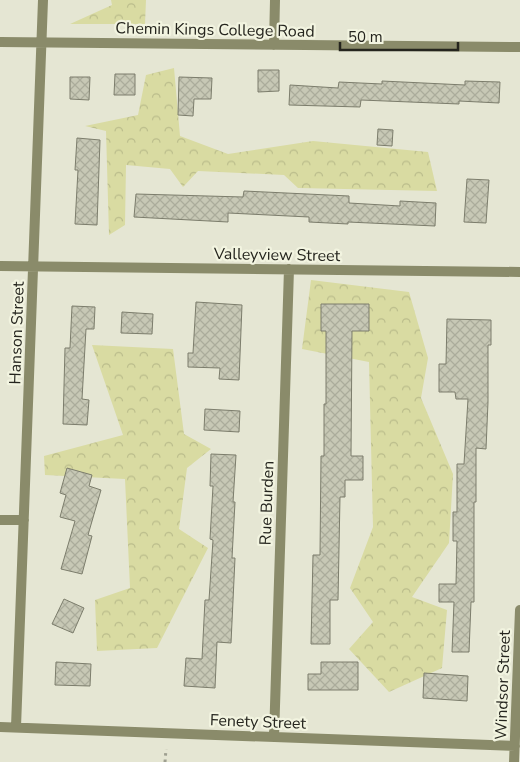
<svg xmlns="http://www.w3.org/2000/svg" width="520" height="762" font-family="'Nunito Sans',sans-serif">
	<defs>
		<pattern id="forest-crowns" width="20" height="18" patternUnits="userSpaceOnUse" patternTransform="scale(1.25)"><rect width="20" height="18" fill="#d9dba2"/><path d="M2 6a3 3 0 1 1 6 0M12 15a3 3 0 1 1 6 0" fill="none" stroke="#babc8b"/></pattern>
		<pattern id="building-cross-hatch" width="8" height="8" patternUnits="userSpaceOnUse" patternTransform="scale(1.25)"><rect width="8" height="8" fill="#c7c8b5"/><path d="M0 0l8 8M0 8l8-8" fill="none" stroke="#abac9b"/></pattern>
	</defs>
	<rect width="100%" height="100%" fill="#e5e6d3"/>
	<!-- forest -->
	<path fill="url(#forest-crowns)" d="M111,0H146L145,24H70L112,5Z
		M174,68L180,136L228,154L313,141L428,152L437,191L298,188L284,175L198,171L183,187L170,169L126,165L125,225L109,235L106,131L85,126L138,115L146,75Z
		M311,280L409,292L428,358L421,398L453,474L449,543L412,597L447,610L442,668L389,692L349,649L373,622L350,588L373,527L369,362L302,349Z
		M92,345L173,349L184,434L211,449L187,468L179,529L208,548L157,648L97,651L95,600L130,588L125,479L45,475L44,456L123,435Z"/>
	<!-- building -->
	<path fill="url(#building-cross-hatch)" stroke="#7c7d6c" d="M258,70H279V91L258,92Z
		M115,74H135V95H114Z
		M70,77H90L89,100L70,99Z
		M179,77L212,78L211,99H194L193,116L178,115Z
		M382,81L465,85V81L500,82L499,103L459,101V104L361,100L360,107L289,105L290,85L338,88L339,82L382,84Z
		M378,129L393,130L392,146L377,145Z
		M77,138L100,140L97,225L75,224L78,170H75Z
		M467,179L489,180L486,223L464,222Z
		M244,191L349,196V203L400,206V201L436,203L435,226L348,222V224L309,222V217L228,213V222L134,217L136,194L243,197Z
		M196,302L242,305L239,380L219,379L220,368L188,367V353H193Z
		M321,304H369V331H352L351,456H363V480H345V497H340L338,600H330V644H311L313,555H320L321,456H324V404H326V331H321Z
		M72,306L95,307L94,329H86L82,399L89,400L87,425L63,424L65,348H70Z
		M122,312L153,314L152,334L121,333Z
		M447,319L491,320V345H488V402L486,449L476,448V502H474V602H471L469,652H452L454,602H439V584H456L457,541H453V512H457V464H464L468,399H456L455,392H439V364H446Z
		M205,409L240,411L239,432L204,430Z
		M211,454L236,455L233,502H235L232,558H235L231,643L217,642L215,688L184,686L186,658L202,659L205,600H209L213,540L210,539L213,486H210Z
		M67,468L92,475L89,486L101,490L88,535L92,536L82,574L61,569L75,521L60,517L66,495L60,493Z
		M64,599L84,608L73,633L52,624Z
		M56,662L91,664L90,686L55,685Z
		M321,662H358V690H308V674H321Z
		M424,673L468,676L467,701L423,698Z"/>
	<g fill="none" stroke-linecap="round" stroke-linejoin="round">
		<!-- path -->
		<path stroke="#9e9f90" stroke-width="3" stroke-dasharray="2.5 4" stroke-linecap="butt" d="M165,762L166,749"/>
		<!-- minor -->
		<path stroke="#8a8b6a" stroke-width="10" d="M0,42L520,47
			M274,45L275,0
			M0,266L520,272
			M0,520H24
			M0,727L515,746
			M16,727L43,0
			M274,737L289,269
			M514,762L520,610"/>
	</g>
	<g text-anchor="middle" stroke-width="4.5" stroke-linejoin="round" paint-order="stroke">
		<!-- street labels -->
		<g font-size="16" fill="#25251e" stroke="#f2f4e0">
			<text transform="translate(215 29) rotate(1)" y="6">Chemin Kings College Road</text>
			<text transform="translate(277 254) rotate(1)" y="6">Valleyview Street</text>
			<text transform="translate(16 333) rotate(-88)" y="6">Hanson Street</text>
			<text transform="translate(266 503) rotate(-88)" y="6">Rue Burden</text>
			<text transform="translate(502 685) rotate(-88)" y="6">Windsor Street</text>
			<text transform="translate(258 721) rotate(2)" y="6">Fenety Street</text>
		</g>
	</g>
	<!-- scale -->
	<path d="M340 42v8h118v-8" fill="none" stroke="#25251e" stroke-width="2.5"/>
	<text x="348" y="42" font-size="15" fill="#25251e" stroke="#f2f4e0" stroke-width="4" paint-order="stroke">50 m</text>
</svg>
